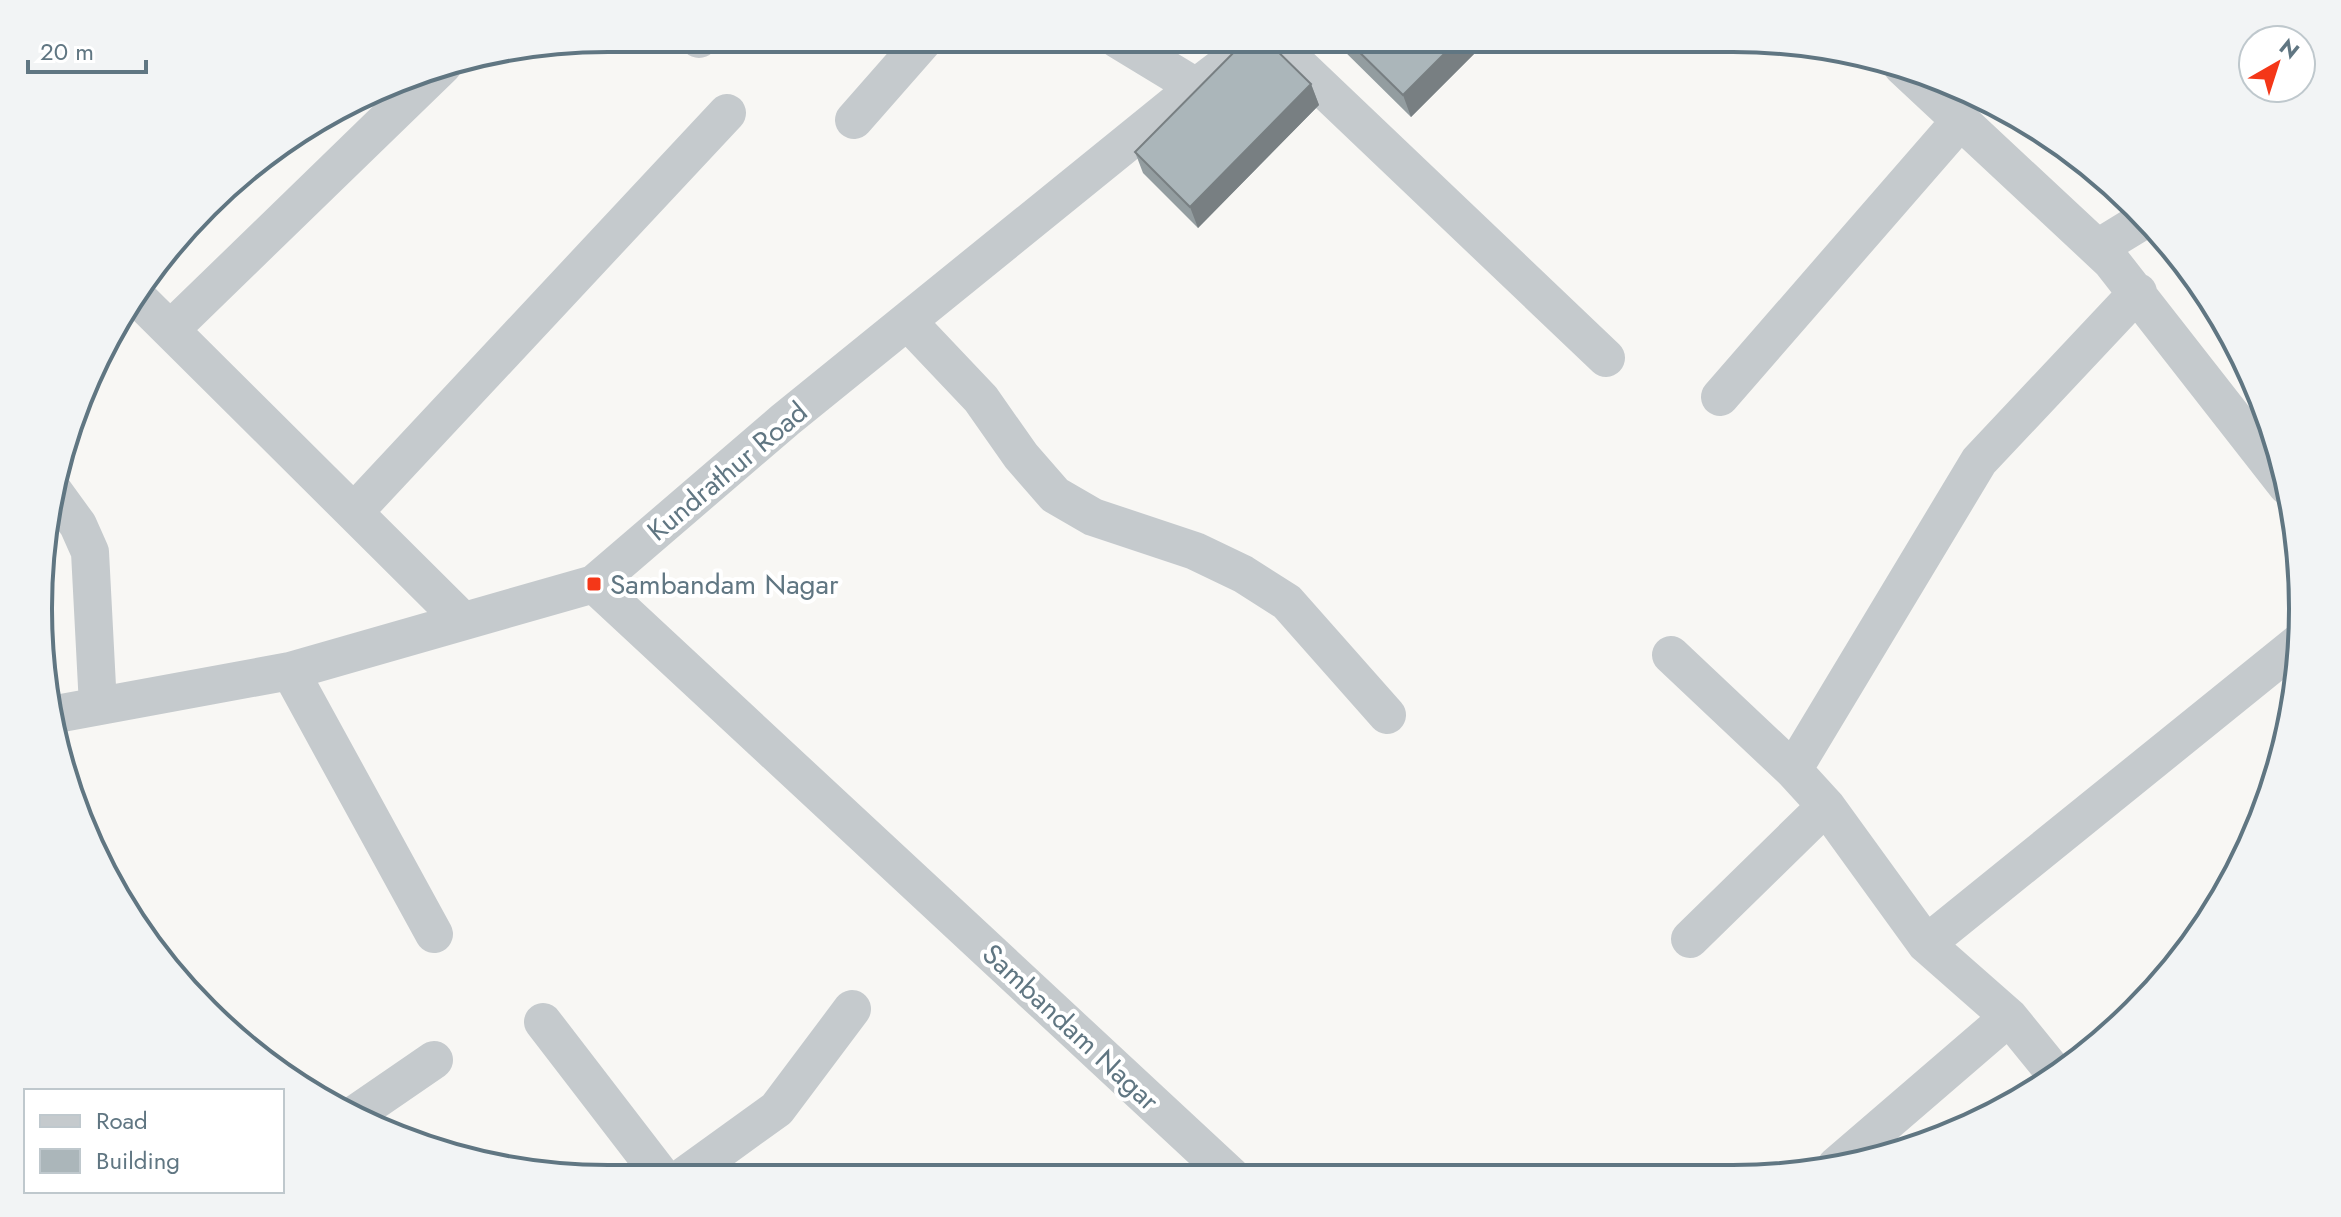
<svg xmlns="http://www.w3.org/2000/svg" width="2341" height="1217" font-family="Jost,sans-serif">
	<rect width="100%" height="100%" fill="#f8f7f4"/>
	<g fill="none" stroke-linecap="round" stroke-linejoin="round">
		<!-- minor -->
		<path stroke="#c5cacd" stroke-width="38" d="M699,39L700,38
			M1117,39L1196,87
			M1271,39L1606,358
			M1902,66L2111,261L2287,486
			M854,120L926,38
			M2098,248L2147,218
			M133,293L463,621
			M908,322L981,399L1021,456L1055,495L1093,517L1195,551L1243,574L1287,602L1387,715
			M171,329L443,65
			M1720,397L1961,120
			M54,492L78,525L90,552L98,706
			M355,511L727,113
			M594,584L1231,1176
			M1671,655L1793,770L1826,806L1926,944L2009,1017L2057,1076
			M290,671L434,934
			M51,715L290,671L594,584L785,420L1196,87L1251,45
			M1793,770L1979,461L2138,292
			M1690,939L1826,806
			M1926,944L2302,640
			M543,1022L663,1178
			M351,1117L434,1060
			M1836,1166L2009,1017
			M683,1177L777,1109L852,1009"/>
	</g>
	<!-- wall -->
	<path fill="#939da0" d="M1332,39H1472L1477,51L1411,117Z
		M1311,84L1319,105L1198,228L1143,173L1135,152Z"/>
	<!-- shaded-wall -->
	<path fill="#787f82" d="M1459,39H1472L1477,51L1411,117L1403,95Z
		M1311,84L1319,105L1198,228L1190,207Z"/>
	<!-- building -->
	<path fill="#abb6ba" stroke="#787f82" stroke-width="2" d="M1247,39H1265L1311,84L1190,207L1135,152Z
		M1346,39H1459L1403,95Z"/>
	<!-- markers -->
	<rect fill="#f43718" stroke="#fff" stroke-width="3" x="586" y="576" width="16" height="16" rx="4"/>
	<g text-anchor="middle" stroke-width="8" stroke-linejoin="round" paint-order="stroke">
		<!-- street labels -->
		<g font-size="28" fill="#607682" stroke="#fff">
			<text transform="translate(727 471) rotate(-40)" y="10">Kundrathur Road</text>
			<text transform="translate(1071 1027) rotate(43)" y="10">Sambandam Nagar</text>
		</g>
		<!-- poi labels -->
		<g font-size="28" fill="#607682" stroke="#fff" text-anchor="start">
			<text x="610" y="594">Sambandam Nagar</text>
		</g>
	</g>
	<!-- crop -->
	<path d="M0 0H2341V1217H0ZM608 52H1733A556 556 0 0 1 2289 608V609A556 556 0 0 1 1733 1165H608A556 556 0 0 1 52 609V608A556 556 0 0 1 608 52Z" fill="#f2f4f5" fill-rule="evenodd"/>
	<path fill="none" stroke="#607682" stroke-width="4" d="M608 52H1733A556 556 0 0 1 2289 608V609A556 556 0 0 1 1733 1165H608A556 556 0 0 1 52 609V608A556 556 0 0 1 608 52Z"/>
	<!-- legend -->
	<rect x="24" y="1089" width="260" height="104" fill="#ffffff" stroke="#bfc8cd" stroke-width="2"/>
	<rect x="40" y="1115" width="40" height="12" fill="#c5cacd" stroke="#bfc8cd" stroke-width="2"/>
	<text x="96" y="1129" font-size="24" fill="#607682">Road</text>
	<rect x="40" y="1149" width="40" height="24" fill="#abb6ba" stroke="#bfc8cd" stroke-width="2"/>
	<text x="96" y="1169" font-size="24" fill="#607682">Building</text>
	<!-- north arrow -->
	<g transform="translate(2277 64) rotate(39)"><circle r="38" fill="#ffffff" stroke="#bfc8cd" stroke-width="2"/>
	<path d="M0-6L14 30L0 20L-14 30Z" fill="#f43718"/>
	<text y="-12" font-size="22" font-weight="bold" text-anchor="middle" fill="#607682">N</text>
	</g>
	<!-- scale -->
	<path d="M28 60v12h118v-12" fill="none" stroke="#607682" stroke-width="4"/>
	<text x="40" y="60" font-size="24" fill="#607682" stroke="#ffffff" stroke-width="6" paint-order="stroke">20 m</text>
</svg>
